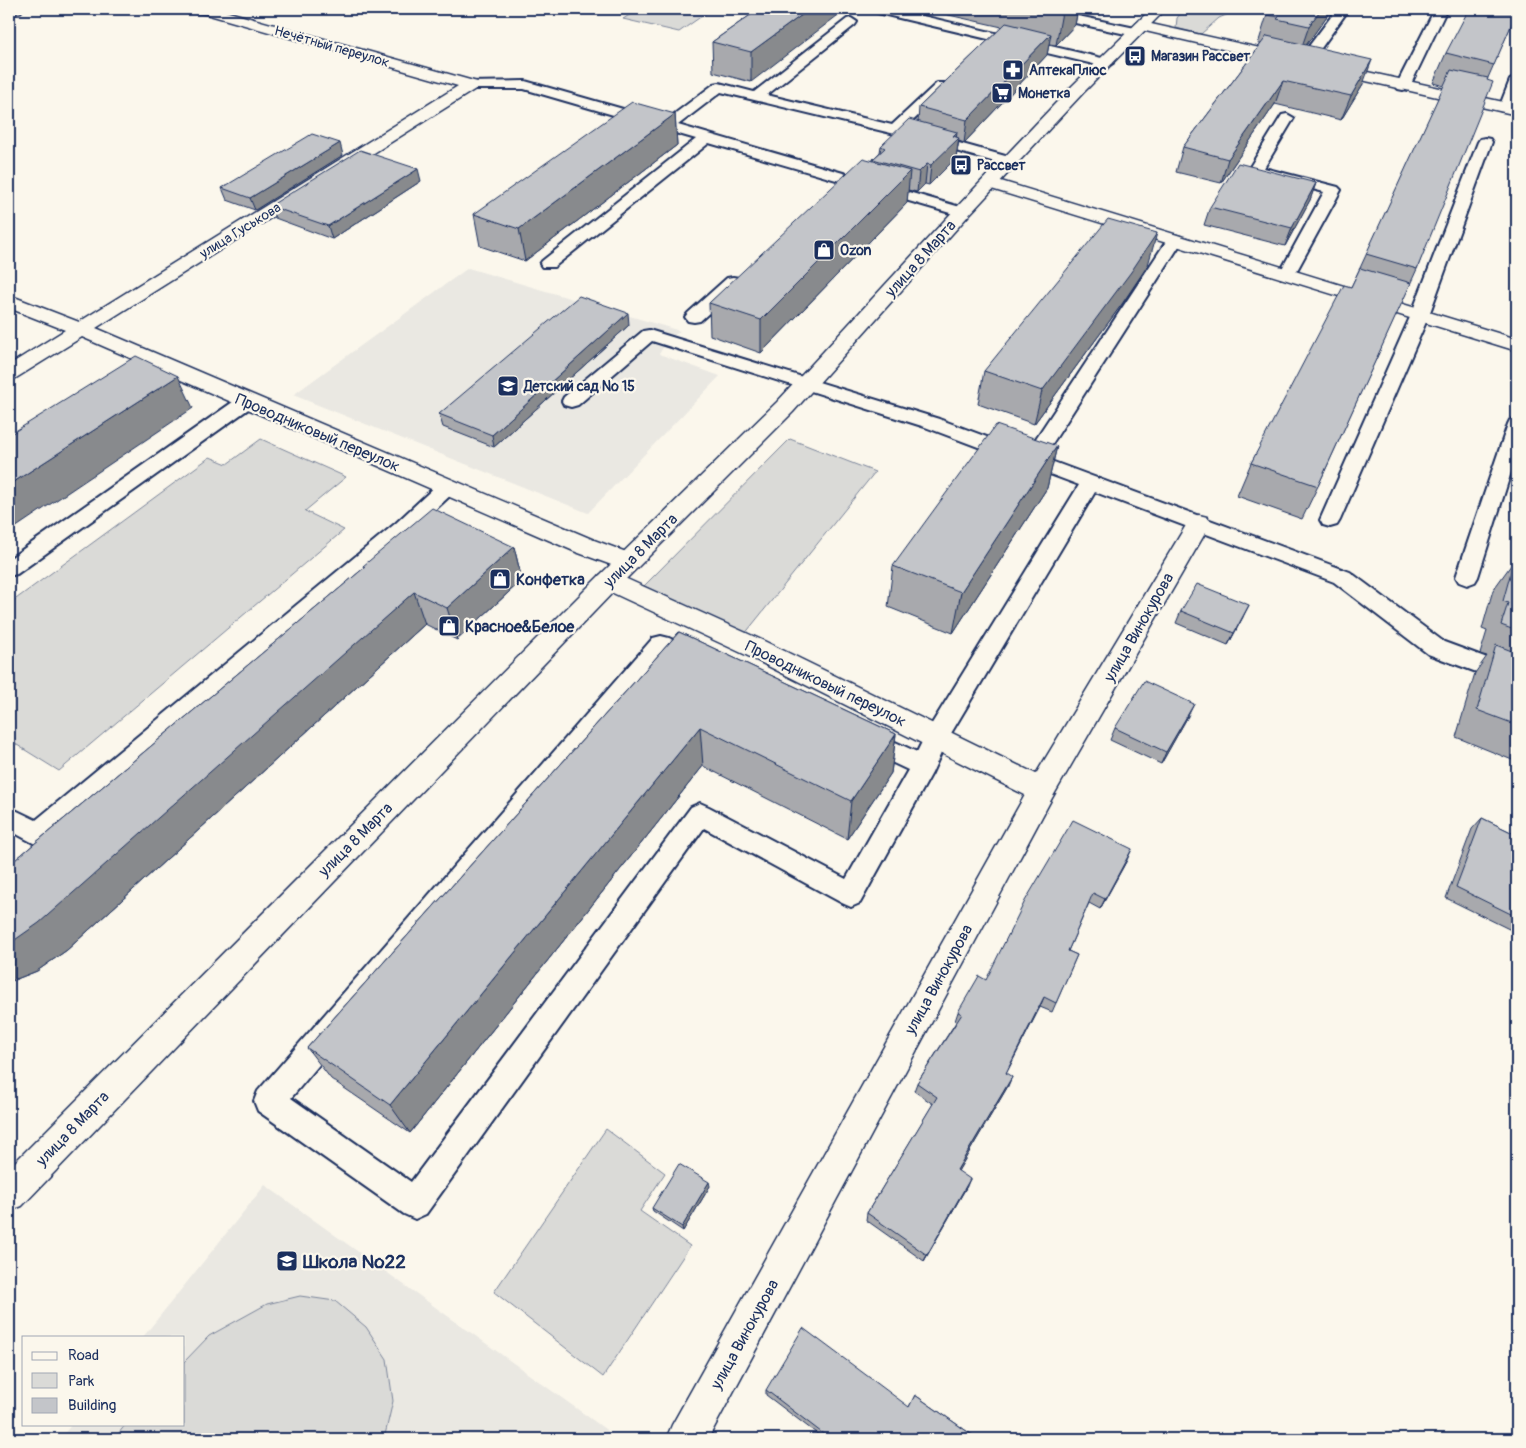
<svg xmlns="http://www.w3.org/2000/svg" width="1526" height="1448" font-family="Pangolin,sans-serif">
	<rect width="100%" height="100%" fill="#fbf7ec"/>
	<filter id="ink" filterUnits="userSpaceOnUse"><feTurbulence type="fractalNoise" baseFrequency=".02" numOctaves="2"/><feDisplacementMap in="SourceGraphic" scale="10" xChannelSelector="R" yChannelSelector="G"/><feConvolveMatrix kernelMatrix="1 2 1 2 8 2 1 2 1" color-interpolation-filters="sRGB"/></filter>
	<g filter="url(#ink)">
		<!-- built -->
		<path fill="#eae8e2" d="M468,268L680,331L668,340L659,354L720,376L588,513L293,395Z
			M265,1185L619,1439H60L72,1424H184V1337H143Z"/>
		<!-- green -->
		<path fill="#dadad7" stroke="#7a849a" d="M639,9H712L679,32L623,19Z
			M1184,9H1240L1219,18L1201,34L1176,28L1177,18Z
			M261,439L346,477L305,511L344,530L59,771L9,740V604L210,457L227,464Z
			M790,439L875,472L744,635L644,586Z
			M606,1129L665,1173L640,1211L690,1246L603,1377L494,1292Z
			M300,1296L335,1301L366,1327L387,1359L393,1401L384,1439H114L126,1424H184V1362L209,1336L267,1304Z"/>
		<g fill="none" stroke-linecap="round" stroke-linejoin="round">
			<!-- lane casing -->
			<g stroke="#1b2f5e" stroke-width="4">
				<path id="lane" d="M872,9H893L1106,59L1113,63L1106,67L878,13Z
					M1023,9H1045L1135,28L1141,32L1135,36L1029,13Z
					M1337,9H1349L1309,65H1299L1297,62Z
					M1435,9H1447L1410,86L1403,90L1398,89L1396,86Z
					M851,18L857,22L855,25L767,95L892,125L937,83H947L949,86L947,89L905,128L1016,159L1018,162L1016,165H1006L891,133L721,92L678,125L967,209L970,212L967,215H957L709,143L554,267H542L540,264L542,261L696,139L524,89H471L464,85L466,82L525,81L665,121L714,84L719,83L754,92L847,19Z
					M1517,76C1518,88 1518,100 1511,111H1501L1499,108L1510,80Z
					M1287,114L1294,118L1264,168L1338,187L1341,190L1295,274L1293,278H1281L1279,274L1324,192L1250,173L1248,170L1282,115Z
					M1485,138L1490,139L1492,142L1429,315L1340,520L1337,525L1330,527L1323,525L1320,520L1411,315L1478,142L1480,139Z
					M1175,235L1181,237L1183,240L1043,458L1350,572L1444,642L1517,669V687L1428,654L1334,582L1095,492L947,740L932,773L860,903L851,907L842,903L704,828L426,1214L415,1219L404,1214L258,1111L254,1101L258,1091L653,638L661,636L669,638L917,752L928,730L1079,485L925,427L652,341L578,405L571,407L564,405L562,401L564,397L643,331L649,330L939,419L1027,452L1167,240L1169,237ZM664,655L908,770L846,879L709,807L700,803L691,807L411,1182L291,1098Z
					M733,277L739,278L741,282L739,286L700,321L694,322L688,321L685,317L688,313L727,278Z
					M247,395L254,397L256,401L254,405L17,574L9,576V559L240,397Z
					M1517,418V453L1478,577L1475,582L1467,585L1459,582L1456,577L1508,424L1510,420Z
					M447,480L454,482L457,487L454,492L410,533L46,842L37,845L9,830V807L36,820L396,523L440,482Z"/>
			</g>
			<!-- street casing -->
			<g stroke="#1b2f5e" stroke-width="3">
				<path id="street" d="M9,9H23L21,12L9,15Z
					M185,9H218L477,82L479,85L477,88L96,328L594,540L637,556L640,562L637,568L628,571L576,552L82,337L16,378L9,380V365L65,330L9,308V295L79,322L458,86L206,14L187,12Z
					M1142,22L1291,55L1296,57L1299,60L1296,63L1291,65L1137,29L1135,26L1137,23Z
					M1331,64L1517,105V115L1326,72L1323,69L1326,66Z
					M991,178L1517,339V351L985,187L982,183L985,179Z
					M1199,515L1207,517L1211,523L1052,798L708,1439H666L672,1425L1025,795L746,655L600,587L597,581L600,575L609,572L618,575L764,641L1036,774L1191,517Z"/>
			</g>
			<!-- primary casing -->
			<g stroke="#1b2f5e" stroke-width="3">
				<path id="primary" d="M1151,9H1166L1083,93L968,216L793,412L618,587L22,1206L9,1211V1168L600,575L777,402L956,208L1071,87Z"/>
			</g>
			<!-- lane -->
			<use href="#lane" fill="#fbf7ec" fill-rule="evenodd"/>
			<!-- street -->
			<use href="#street" fill="#fbf7ec" fill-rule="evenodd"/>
			<!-- primary -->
			<use href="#primary" fill="#fbf7ec" fill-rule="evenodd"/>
		</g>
		<!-- wall -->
		<path fill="#a8a9ad" stroke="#1b2f5e" d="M759,9L751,82L713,72L712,42Z
			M922,9H1091L1084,15L1077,14L1075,25L1056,45L1049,44L1047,55L964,143L959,141L956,158L929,185L925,184L917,192L908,190L907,203L761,353L710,335L709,303L873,161V159L880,152L881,146L918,122L919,107L1002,27Z
			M1271,9H1332L1306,45L1363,84L1341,120L1275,104L1221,183L1176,172L1183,147L1261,44H1258L1267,15Z
			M1517,12L1487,80L1417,269L1318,486L1302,519L1237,496L1251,463L1351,287L1360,268L1444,86L1433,83L1446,53Z
			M675,114L677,145L525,261L480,246L474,214Z
			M343,155L255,210L227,200L222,188Z
			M421,181L332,239L275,218L270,206Z
			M1316,183L1310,200L1285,246L1204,225L1210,207Z
			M1148,265L1122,304L1034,424L978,404L984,371Z
			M629,325L494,447L443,427L439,414Z
			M1057,446L1047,488L953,633L888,607L893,566Z
			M514,547L522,580L457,640L425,624L67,950L37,971L9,982V865L364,568L363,566Z
			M1514,561L1517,562V762L1456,737L1475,673L1487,656L1480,654L1487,631L1482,629L1493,590Z
			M1181,611L1243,617L1228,645L1176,623Z
			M679,632L896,734L891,773L847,839L703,766L410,1133L331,1079L307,1048Z
			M1188,716L1161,764L1110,740L1115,728Z
			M1482,818L1517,835V927L1513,931L1446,898L1472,829Z
			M1127,860L1100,909L1089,903L1068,951L1077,955L1052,1012L1040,1007L1006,1073L1008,1086L958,1171L967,1186L924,1261L866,1220L867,1213L933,1104L914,1091L917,1083L956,1022L955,1021L958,1012L986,980Z
			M710,1186L683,1231L653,1211L652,1208Z
			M766,1390L909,1407L915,1395L978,1439H824L766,1395Z"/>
		<!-- shaded-wall -->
		<path fill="#888a8d" stroke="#1b2f5e" d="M810,9H846L751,82V52Z
			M1065,9H1078L1075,25L1056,45L1062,12Z
			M1086,9H1091L1084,15Z
			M1321,9H1332L1299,55L1309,26Z
			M1051,34L1047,55L964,143L967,120Z
			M1372,60L1363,84L1341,120L1351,96Z
			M1283,81L1275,104L1221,183L1228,159Z
			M675,114L677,145L525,261L519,229Z
			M957,132L956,141L959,138L956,158L929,185L931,165Z
			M340,143L343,155L255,210L250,198Z
			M927,164L925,184L917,192L919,172Z
			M418,169L421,181L332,239L328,226Z
			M910,171L907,203L761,353V320Z
			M1316,183L1310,200L1285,246L1292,228Z
			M1157,233L1148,265L1122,304L1034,424L1042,391Z
			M628,313L629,325L494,447L492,435Z
			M178,376L193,408L9,532V485Z
			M1057,446L1047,488L953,633L961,592Z
			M514,547L522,580L457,640L447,608Z
			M414,592L425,624L67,950L37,971L9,982V944Z
			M1249,605L1243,617L1228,645L1234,633Z
			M1194,704L1188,716L1161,764L1166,752Z
			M700,727L703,766L410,1133L390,1105Z
			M896,734L891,773L847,839L851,801Z
			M1132,849L1127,860L1100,909L1105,899Z
			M1044,997L1040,1007L1002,1082L1006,1073Z
			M1012,1077L1008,1086L954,1178L957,1170Z
			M970,1179L967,1186L924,1261L927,1255Z
			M709,1182L710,1186L683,1231L682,1227Z"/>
		<!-- building -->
		<path fill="#c3c5c9" stroke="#1b2f5e" d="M759,9H810L751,52L712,42Z
			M1047,9H1065L1062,12Z
			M1271,9H1321L1309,26L1277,19L1279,17L1267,15Z
			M1469,9H1517V12L1494,65L1446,53Z
			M1006,23L1051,34L967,120L919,107Z
			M1267,36L1372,60L1351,96L1283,81L1228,159L1183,147Z
			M1451,70L1488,78L1487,80L1493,82L1417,269L1366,254Z
			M632,102L675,114L519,229L474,214Z
			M909,119L957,132L953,136L959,138L931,165L927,164L919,172L873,159L885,148L881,146Z
			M312,134L340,143L250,198L222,188Z
			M360,150L418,169L328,226L270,206Z
			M863,158L910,171L761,320L709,303Z
			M1238,163L1316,183L1292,228L1210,207Z
			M1108,219L1157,233L1131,272L1042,391L984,371Z
			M1360,268L1411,283L1318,486L1251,463L1344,285L1351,287Z
			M579,296L628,313L492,435L439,414Z
			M136,356L178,376L9,485V435Z
			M996,425L1057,446L961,592L893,566Z
			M432,508L514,547L447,608L414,592L39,923L9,944V865L365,567L363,566Z
			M1514,561L1517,562V631L1501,625L1508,603L1503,601Z
			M1197,584L1249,605L1234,633L1181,611Z
			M679,632L896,734L851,801L700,727L390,1105L307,1048Z
			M1496,645L1517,653V725L1477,710Z
			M1144,681L1194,704L1166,752L1115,728Z
			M1482,818L1517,835V917L1456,887Z
			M1073,820L1132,849L1105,899L1093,893L1068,951L1077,955L1056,1003L1044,997L1006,1073L1012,1077L957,1170L970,1179L927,1255L867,1213L937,1097L917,1083L962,1014L958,1012L979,976L986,980L1025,901Z
			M679,1164L709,1182L682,1227L652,1208Z
			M803,1328L909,1407L915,1395L978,1439H830L766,1390Z"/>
	</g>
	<!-- icons -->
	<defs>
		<g id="bus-square" transform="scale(1.125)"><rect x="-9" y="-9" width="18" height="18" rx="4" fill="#1b2f5e" stroke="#fbf7ec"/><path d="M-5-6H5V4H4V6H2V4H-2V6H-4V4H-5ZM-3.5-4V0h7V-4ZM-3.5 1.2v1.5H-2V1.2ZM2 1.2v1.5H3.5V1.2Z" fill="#fff"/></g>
		<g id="pharmacy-square" transform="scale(1.125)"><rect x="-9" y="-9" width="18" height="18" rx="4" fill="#1b2f5e" stroke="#fbf7ec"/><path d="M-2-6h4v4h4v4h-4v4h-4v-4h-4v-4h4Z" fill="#fff"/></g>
		<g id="supermarket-square" transform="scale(1.125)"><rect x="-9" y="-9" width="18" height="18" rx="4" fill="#1b2f5e" stroke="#fbf7ec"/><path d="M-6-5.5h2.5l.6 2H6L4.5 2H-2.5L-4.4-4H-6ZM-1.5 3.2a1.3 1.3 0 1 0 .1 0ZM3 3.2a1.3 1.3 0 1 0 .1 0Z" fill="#fff"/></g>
		<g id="shop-square" transform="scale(1.125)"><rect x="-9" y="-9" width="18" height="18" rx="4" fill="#1b2f5e" stroke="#fbf7ec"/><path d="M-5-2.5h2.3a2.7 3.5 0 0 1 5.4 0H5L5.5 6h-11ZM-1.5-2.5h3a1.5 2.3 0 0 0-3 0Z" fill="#fff"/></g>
		<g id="school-square" transform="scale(1.125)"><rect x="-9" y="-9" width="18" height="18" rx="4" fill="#1b2f5e" stroke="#fbf7ec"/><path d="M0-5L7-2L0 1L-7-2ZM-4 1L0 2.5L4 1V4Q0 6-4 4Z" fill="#fff"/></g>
	</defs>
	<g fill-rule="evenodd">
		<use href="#bus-square" x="1135" y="56"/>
		<use href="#pharmacy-square" x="1013" y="70"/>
		<use href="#supermarket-square" x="1002" y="93"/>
		<use href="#bus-square" x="961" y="165"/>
		<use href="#shop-square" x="824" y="250"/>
		<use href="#school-square" x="508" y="386"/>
		<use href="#shop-square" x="500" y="579"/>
		<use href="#shop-square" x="449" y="626"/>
		<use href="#school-square" x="287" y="1261"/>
	</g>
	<g text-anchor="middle" stroke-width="4.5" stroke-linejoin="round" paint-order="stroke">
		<!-- far-street labels -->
		<g font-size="14" fill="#1b2f5e" stroke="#fbf7ec">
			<text transform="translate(332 46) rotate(16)" y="5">Нечётный переулок</text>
			<text transform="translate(240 230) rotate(-32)" y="5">улица Гуськова</text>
		</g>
		<!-- far-poi labels -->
		<g font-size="14" font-weight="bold" fill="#1b2f5e" stroke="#fbf7ec" text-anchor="start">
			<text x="1151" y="61">Магазин Рассвет</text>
			<text x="1029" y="75">АптекаПлюс</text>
			<text x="1018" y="98">Монетка</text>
			<text x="977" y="170">Рассвет</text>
			<text x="840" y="255">Ozon</text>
			<text x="524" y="391">Детский сад № 15</text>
		</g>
		<!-- street labels -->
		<g font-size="16" fill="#1b2f5e" stroke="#fbf7ec">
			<text transform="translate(920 258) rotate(-48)" y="6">улица 8 Марта</text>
			<text transform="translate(318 432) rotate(23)" y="6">Проводниковый переулок</text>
			<text transform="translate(640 550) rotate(-45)" y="6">улица 8 Марта</text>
			<text transform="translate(1138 627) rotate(-60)" y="6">улица Винокурова</text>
			<text transform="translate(826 683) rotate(26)" y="6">Проводниковый переулок</text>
			<text transform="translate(355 839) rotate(-45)" y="6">улица 8 Марта</text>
			<text transform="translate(938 979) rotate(-61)" y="6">улица Винокурова</text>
			<text transform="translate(72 1128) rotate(-46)" y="6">улица 8 Марта</text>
			<text transform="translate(744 1334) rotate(-61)" y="6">улица Винокурова</text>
		</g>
		<!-- poi labels -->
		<g font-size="16" font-weight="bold" fill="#1b2f5e" stroke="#fbf7ec" text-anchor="start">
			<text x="516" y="585">Конфетка</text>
			<text x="465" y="632">Красное&amp;Белое</text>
		</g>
		<!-- near-poi labels -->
		<g font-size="19" font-weight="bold" fill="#1b2f5e" stroke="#fbf7ec" text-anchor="start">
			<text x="303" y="1268">Школа №22</text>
		</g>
	</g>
	<!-- margin -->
	<rect width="1526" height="1448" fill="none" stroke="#fbf7ec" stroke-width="30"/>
	<rect x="15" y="15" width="1496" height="1418" fill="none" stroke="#1b2f5e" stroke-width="2" filter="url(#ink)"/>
	<!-- legend -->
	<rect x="22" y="1336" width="162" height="90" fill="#fbf7ec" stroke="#a1a7b3"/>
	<rect x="32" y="1352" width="25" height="8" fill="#fbf7ec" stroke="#a1a7b3"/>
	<text x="68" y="1360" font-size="15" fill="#1b2f5e">Road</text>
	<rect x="32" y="1373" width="25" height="15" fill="#dadad7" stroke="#a1a7b3"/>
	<text x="68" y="1386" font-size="15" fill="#1b2f5e">Park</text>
	<rect x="32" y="1398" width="25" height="15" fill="#c3c5c9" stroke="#a1a7b3"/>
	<text x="68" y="1410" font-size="15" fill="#1b2f5e">Building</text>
</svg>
